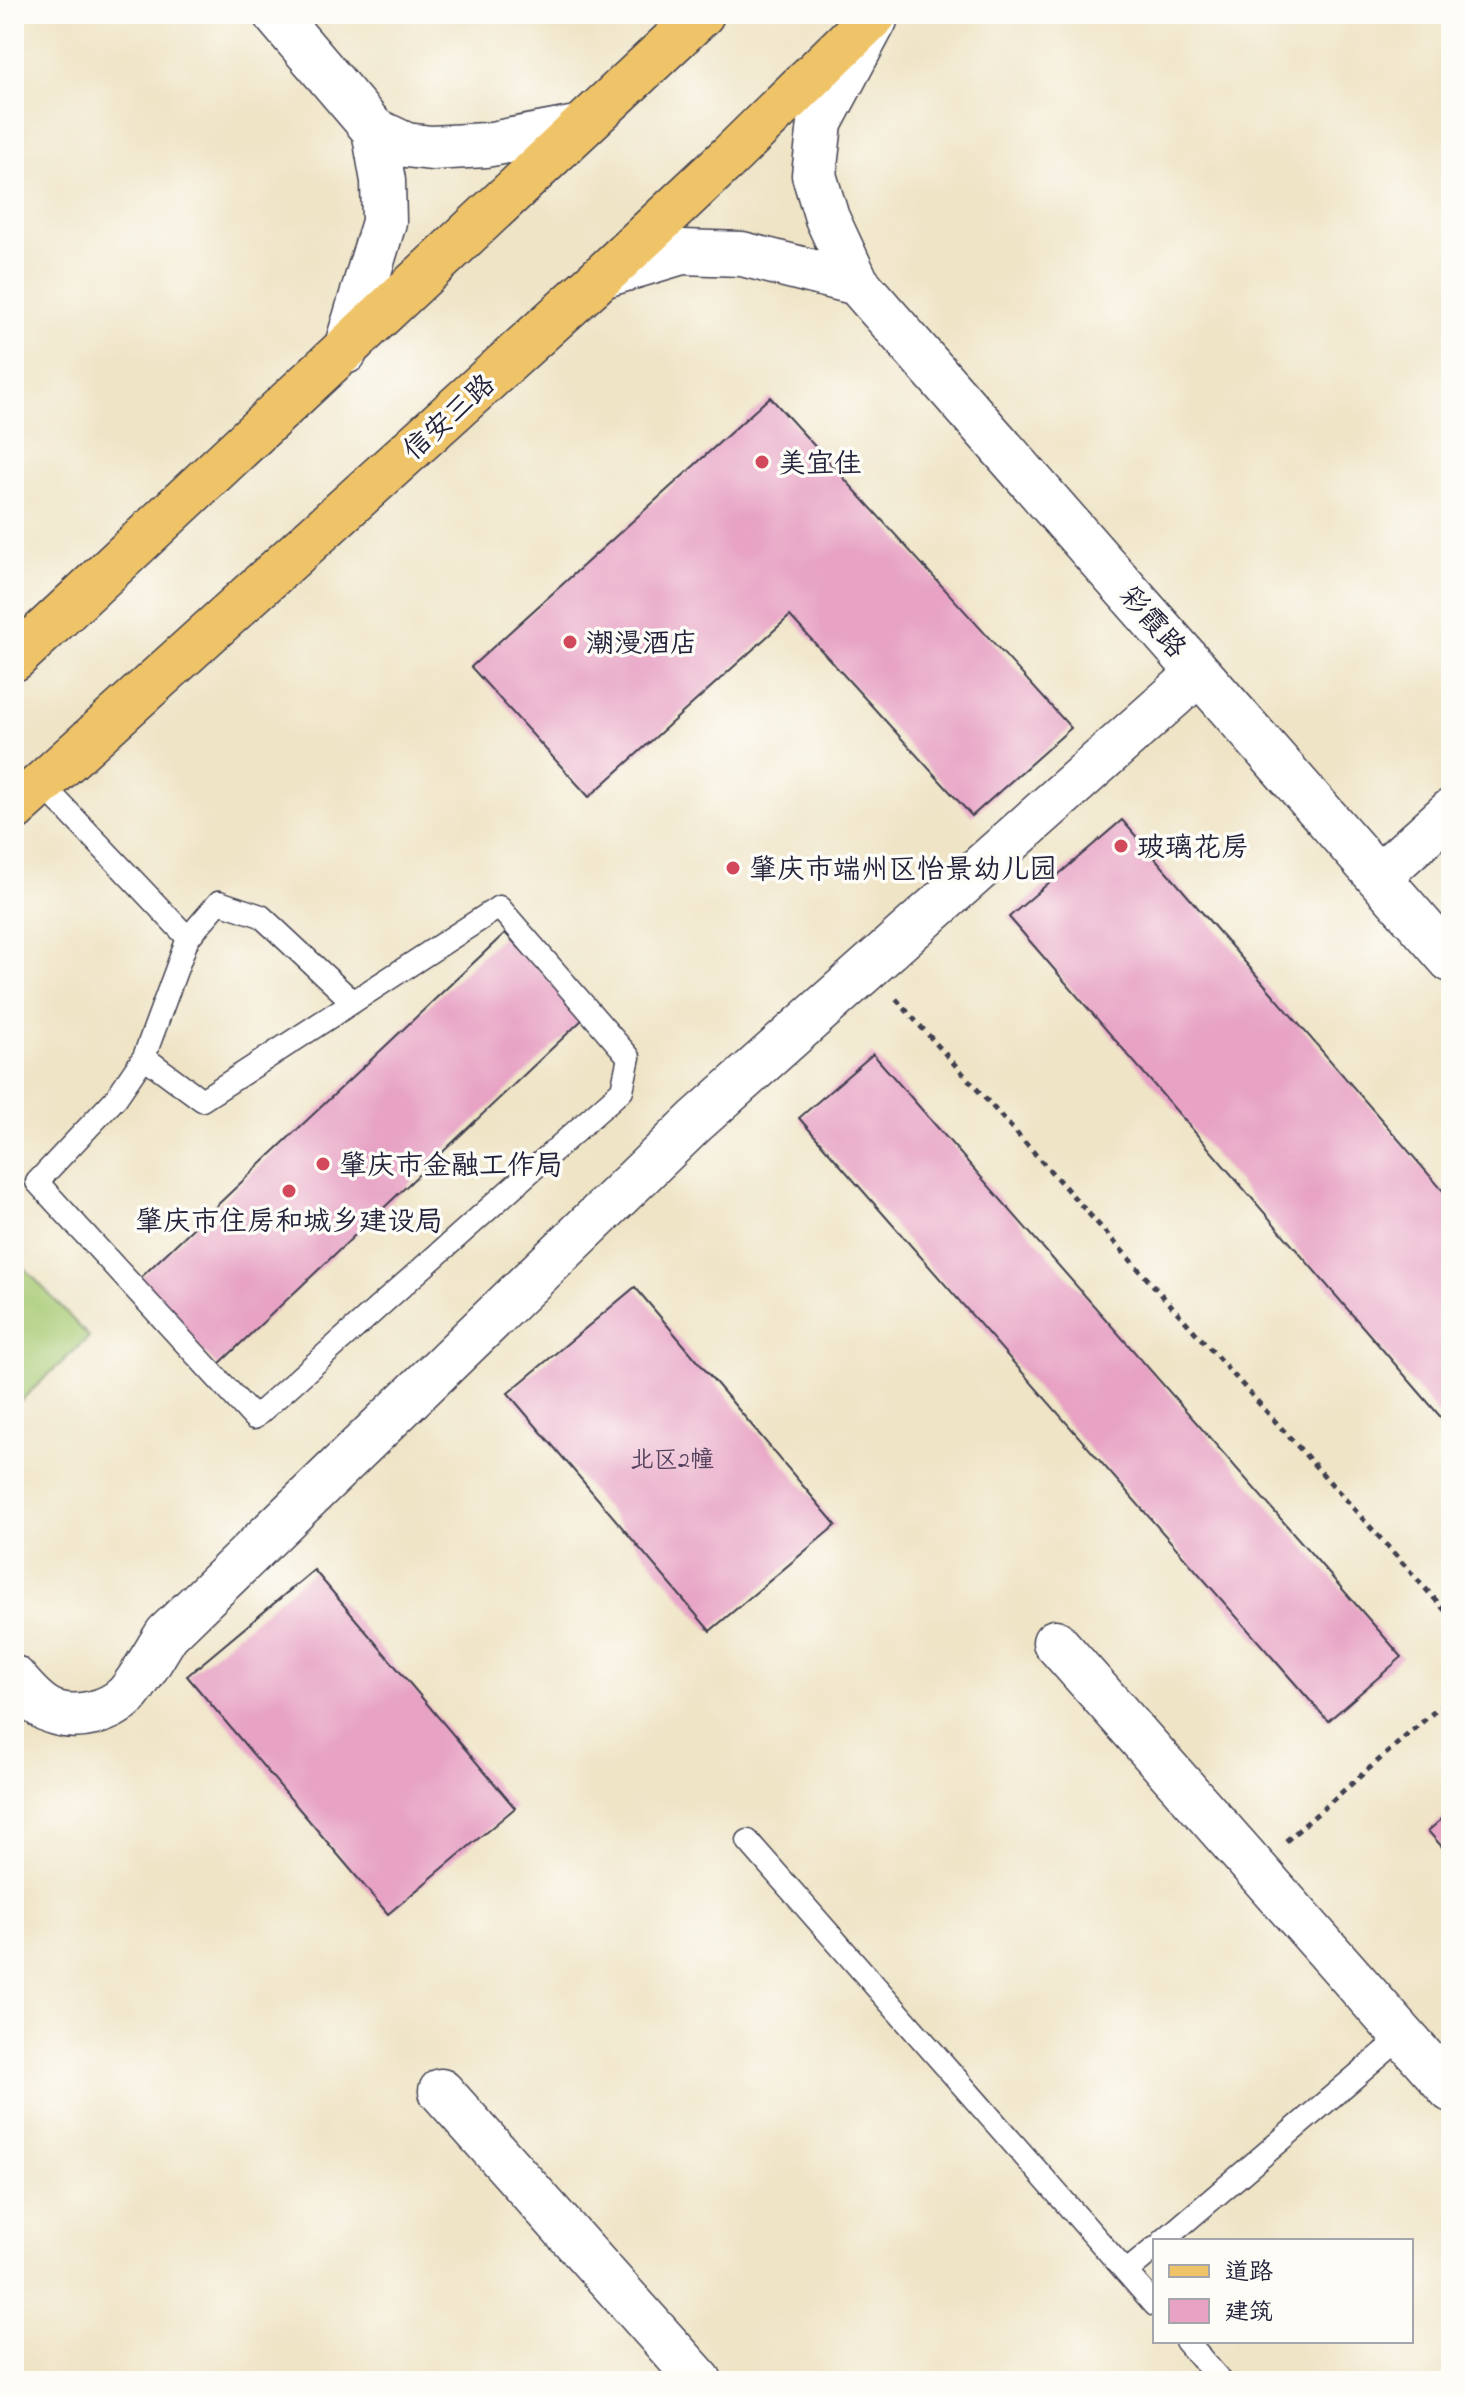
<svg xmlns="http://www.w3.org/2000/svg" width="1465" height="2395" font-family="'Indie Flower','LXGW WenKai TC',sans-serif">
	<rect width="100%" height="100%" fill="#fdfcf7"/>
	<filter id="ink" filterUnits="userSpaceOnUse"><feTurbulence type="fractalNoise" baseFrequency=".0125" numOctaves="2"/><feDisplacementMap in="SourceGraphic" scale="16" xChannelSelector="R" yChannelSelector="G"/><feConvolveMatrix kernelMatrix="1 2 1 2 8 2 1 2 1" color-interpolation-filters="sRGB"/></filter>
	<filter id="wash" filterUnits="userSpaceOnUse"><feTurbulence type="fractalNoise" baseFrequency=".006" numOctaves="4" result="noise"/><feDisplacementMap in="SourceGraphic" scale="32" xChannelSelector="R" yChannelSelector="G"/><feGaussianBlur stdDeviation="1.8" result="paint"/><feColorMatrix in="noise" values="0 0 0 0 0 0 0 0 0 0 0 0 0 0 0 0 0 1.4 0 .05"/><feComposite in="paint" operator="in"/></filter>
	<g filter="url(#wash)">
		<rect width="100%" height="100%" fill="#efe4c6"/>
		<!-- green -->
		<path fill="#a8cb75" stroke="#657658" stroke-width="2" d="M21,1264L89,1337L14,1407V1271Z"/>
		<g id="blocks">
			<!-- building -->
			<path fill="#e7a2c4" d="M770,397L1071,728L972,816L790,616L589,797L471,667Z
				M1122,820L1451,1200V1429L1009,917Z
				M505,933L585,1017L217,1366L136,1282Z
				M873,1054L1402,1657L1328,1721L799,1118Z
				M635,1287L836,1525L710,1631L508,1393Z
				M314,1570L515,1808L388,1914L187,1676Z
				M1451,1811V1857L1428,1831Z"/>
		</g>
	</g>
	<g filter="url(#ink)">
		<use href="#blocks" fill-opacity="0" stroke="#413f50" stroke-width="2"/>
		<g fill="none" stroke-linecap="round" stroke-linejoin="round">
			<!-- lane casing -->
			<g stroke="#413f50" stroke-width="25">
				<path id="lane" d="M42,784L188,938
					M144,1057L202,1100L499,907L629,1057L622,1090L254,1418L37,1182L116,1098L144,1057L188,938L219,902L261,916L353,1002
					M748,1841L1155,2305
					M1163,2241L1403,2036
					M1126,2272L1155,2248
					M1186,2341L1221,2381"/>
			</g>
			<!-- street casing -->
			<g stroke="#413f50" stroke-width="47">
				<path id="street" d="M275,14L374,130L406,145L431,148L486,145L581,127
					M875,20L820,123L814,175L827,218L857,283L1451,960
					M602,276L682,252L742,254L857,283
					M345,352L384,222L383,181L374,130
					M1378,877L1451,811
					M1055,1642L1451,2090
					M14,1678C25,1691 40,1709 56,1713C79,1720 109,1712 126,1696C139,1682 156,1651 167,1634L696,1121L1199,673
					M441,2091L700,2381"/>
			</g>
			<!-- primary casing -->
			<g stroke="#413f50" stroke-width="47">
				<path id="primary" d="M14,659C244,445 473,230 702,14
					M14,809L602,276L729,157L875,14"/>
			</g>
			<!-- path -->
			<path stroke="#413f50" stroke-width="5" stroke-dasharray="6 6" stroke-linecap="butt" d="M896,999L1451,1617
				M1286,1841L1451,1697"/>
			<!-- lane -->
			<use href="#lane" stroke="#fff" stroke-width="22"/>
			<!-- street -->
			<use href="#street" stroke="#fff" stroke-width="44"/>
			<!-- primary -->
			<use href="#primary" stroke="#efc469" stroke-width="44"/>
		</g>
	</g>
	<!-- markers -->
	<g fill="#d1495b" stroke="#fdfcf7" stroke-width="3">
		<circle cx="762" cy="462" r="8"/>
		<circle cx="570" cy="642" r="8"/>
		<circle cx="1121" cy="846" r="8"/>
		<circle cx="733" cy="868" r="8"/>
		<circle cx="323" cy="1164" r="8"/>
		<circle cx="289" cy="1191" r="8"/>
	</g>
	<g text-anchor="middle" stroke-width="7" stroke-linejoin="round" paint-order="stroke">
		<!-- number labels -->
		<g font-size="24" fill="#53425d">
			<text x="672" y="1467">北区2幢</text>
		</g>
		<!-- street labels -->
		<g font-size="28" fill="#22223b" stroke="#fdfcf7">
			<text transform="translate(448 416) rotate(-42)" y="10">信安三路</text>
			<text transform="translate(1154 621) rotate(49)" y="10">彩霞路</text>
		</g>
		<!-- poi labels -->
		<g font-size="28" fill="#22223b" stroke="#fdfcf7" text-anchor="start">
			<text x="778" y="472">美宜佳</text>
			<text x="586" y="652">潮漫酒店</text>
			<text x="1137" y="856">玻璃花房</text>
			<text x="749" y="878">肇庆市端州区怡景幼儿园</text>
			<text x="339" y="1174">肇庆市金融工作局</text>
			<text x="289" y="1230" text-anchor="middle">肇庆市住房和城乡建设局</text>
		</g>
	</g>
	<!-- margin -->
	<rect width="1465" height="2395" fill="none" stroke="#fdfcf7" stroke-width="48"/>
	<!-- legend -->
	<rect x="1153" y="2239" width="260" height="104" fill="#fdfcf7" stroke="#a5a5ac" stroke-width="2"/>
	<rect x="1169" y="2265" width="40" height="12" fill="#efc469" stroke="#a5a5ac" stroke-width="2"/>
	<text x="1225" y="2279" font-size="24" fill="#22223b">道路</text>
	<rect x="1169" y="2299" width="40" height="24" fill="#e7a2c4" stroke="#a5a5ac" stroke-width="2"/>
	<text x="1225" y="2319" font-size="24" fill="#22223b">建筑</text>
</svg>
